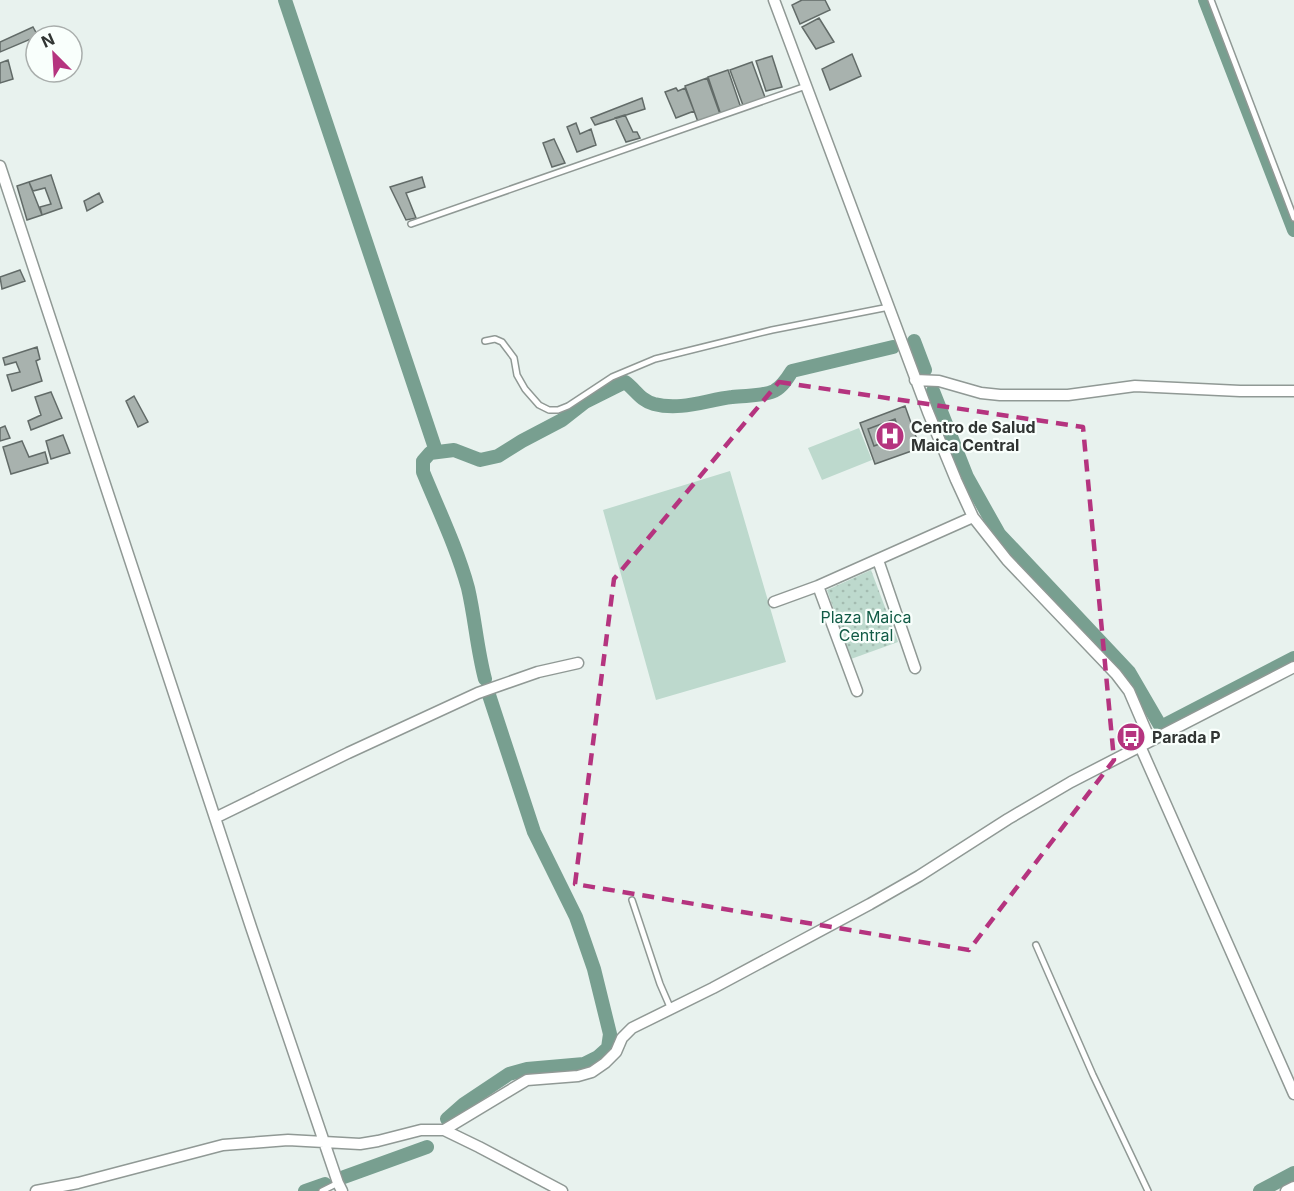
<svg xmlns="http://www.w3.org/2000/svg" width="1294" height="1191" font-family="Inter,sans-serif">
	<defs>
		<pattern id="park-dots" width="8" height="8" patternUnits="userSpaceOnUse" patternTransform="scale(1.5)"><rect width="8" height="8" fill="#bdd9cd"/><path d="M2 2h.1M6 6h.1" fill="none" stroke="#a3bbb0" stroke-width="1.8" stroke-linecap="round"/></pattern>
	</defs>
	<rect width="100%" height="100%" fill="#e8f2ee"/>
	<!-- grass -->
	<path fill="#bdd9cd" d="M859,428L872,460L822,480L808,448Z
		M730,471L786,662L656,700L603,510Z"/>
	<!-- park -->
	<path fill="url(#park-dots)" d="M871,570L898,642L851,659L827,590Z"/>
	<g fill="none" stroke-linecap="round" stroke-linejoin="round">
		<!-- canal -->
		<path stroke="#789f90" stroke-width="14" d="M285,0L436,451
			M1205,0L1294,230
			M914,341L925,370
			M933,391L967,477L999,534L1129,672L1161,727L1294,658
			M485,679C477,649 475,618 468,588C457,548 439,511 423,472V461L430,453L454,450L480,460L498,456L522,441L562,420L585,402L625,382C636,390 640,400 654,404C681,411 706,400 732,397C746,395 761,397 774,391C782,387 787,379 792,371L893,347
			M447,1119L464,1104L509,1074L527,1069L584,1064L598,1057L608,1048L610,1034L594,969L576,917L534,832L489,695
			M344,1177L427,1147
			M305,1191L325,1184
			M1260,1191L1294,1173"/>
	</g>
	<!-- building -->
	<path fill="#a8b2ae" stroke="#626b68" stroke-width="1.5" d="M802,0H825L830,10L800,24L792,5Z
		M819,18L834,42L816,49L802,27Z
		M33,27L38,36L0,52V42Z
		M852,54L861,76L830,90L822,69Z
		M772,56L782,87L766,91L756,61Z
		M8,60L13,79L0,83V63Z
		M752,62L766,100L744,108L730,70Z
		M728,70L741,108L721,115L708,77Z
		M707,78L720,114L698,122L685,86Z
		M676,88L678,91L685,88L694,111L676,118L665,92Z
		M642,98L645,109L595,125L591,118Z
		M625,115L633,132H637L640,138L626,142L615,118Z
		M576,123L580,134L591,129L596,145L577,152L567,127Z
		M554,139L565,163L552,167L543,143Z
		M51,175L62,208L42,215L40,207L51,204L45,188L33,191L29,182Z
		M422,177L425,187L406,193L416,218L406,220L390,187Z
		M29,182L42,215L27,220L17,186Z
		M99,193L103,202L87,211L84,201Z
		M20,270L25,281L2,289L0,277Z
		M37,347L40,359L36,361L42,381L12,391L7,375L20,372L16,362L5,365L3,358Z
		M51,392L62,418L31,430L28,421L41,415L35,397Z
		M134,396L148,422L138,427L126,401Z
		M905,406L920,448L875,464L860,423Z
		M895,419L901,436L874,446L868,429Z
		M5,426L10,438L0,441V428Z
		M63,435L70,453L51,459L46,441Z
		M22,441L29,457L45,452L48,463L11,474L3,447Z"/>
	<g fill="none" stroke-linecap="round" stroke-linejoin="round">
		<!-- lane casing -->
		<g stroke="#909995" stroke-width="8">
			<path id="lane" d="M1211,0L1294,218
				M411,224L806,86
				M485,341L495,339L502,342L514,358L517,375L525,389L539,405L549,410H558L568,406L612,377L655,359L772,330L889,307
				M632,900L660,984L670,1007
				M1036,945L1093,1075L1148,1191
				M322,1191L338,1183"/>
		</g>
		<!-- street casing -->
		<g stroke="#909995" stroke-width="13">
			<path id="street" d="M774,0L928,412L956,480L973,517L1007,560L1116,674L1129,691L1150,740
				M0,166L251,927L338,1183L342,1191
				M915,380L939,381L981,393L1000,395H1068L1135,386L1240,391H1294
				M878,560L915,668
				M818,586L857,691
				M774,602L818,586L973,517
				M1140,746L1294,1094
				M215,818L348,753L478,693L538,672L578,663
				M444,1130L527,1080L578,1076L592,1072L605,1063L616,1052L622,1038L632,1028L713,988L870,904L919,876L1008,819L1071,782L1294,667
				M36,1191L78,1183L223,1145L288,1140L360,1144L378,1141L421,1130H444L479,1147L562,1191
				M1286,1191L1294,1187"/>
		</g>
		<!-- lane -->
		<use href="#lane" stroke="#fff" stroke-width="5"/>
		<!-- street -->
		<use href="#street" stroke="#fff" stroke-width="10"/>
	</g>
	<!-- marked area -->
	<path fill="none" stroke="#b5347f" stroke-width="4.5" stroke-dasharray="12 8" stroke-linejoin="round" d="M779,382L1083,427L1114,760L969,950L575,884L614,579Z"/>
	<!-- icons -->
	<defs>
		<g id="hospital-disc" transform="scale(1.5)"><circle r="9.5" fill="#b5347f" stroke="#f9fffc"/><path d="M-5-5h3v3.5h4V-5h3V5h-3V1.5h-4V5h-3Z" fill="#fff"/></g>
		<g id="bus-disc" transform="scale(1.5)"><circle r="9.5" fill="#b5347f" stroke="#f9fffc"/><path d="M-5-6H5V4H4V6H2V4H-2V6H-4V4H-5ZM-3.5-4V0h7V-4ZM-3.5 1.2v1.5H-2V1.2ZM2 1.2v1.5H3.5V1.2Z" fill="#fff"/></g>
	</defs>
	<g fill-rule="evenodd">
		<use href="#hospital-disc" x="890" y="436"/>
		<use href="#bus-disc" x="1131" y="737"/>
	</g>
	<g text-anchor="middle" stroke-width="4.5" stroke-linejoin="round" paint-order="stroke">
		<!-- poi labels -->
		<g font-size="16" font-weight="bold" fill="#313533" stroke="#f9fffc" text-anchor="start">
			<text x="911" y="433">Centro de Salud<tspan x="911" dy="18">Maica Central</tspan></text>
			<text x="1152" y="743">Parada P</text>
		</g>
		<!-- park labels -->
		<g font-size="16" fill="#115b46" stroke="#f9fffc">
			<text x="866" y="623">Plaza Maica<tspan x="866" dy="18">Central</tspan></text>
		</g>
	</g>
	<!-- north arrow -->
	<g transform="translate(54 54) rotate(336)"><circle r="28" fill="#f9fffc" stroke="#a9aeac" stroke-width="1.5"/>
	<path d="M0-4.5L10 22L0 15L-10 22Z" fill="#b5347f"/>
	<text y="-9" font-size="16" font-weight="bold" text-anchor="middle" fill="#313533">N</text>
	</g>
</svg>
